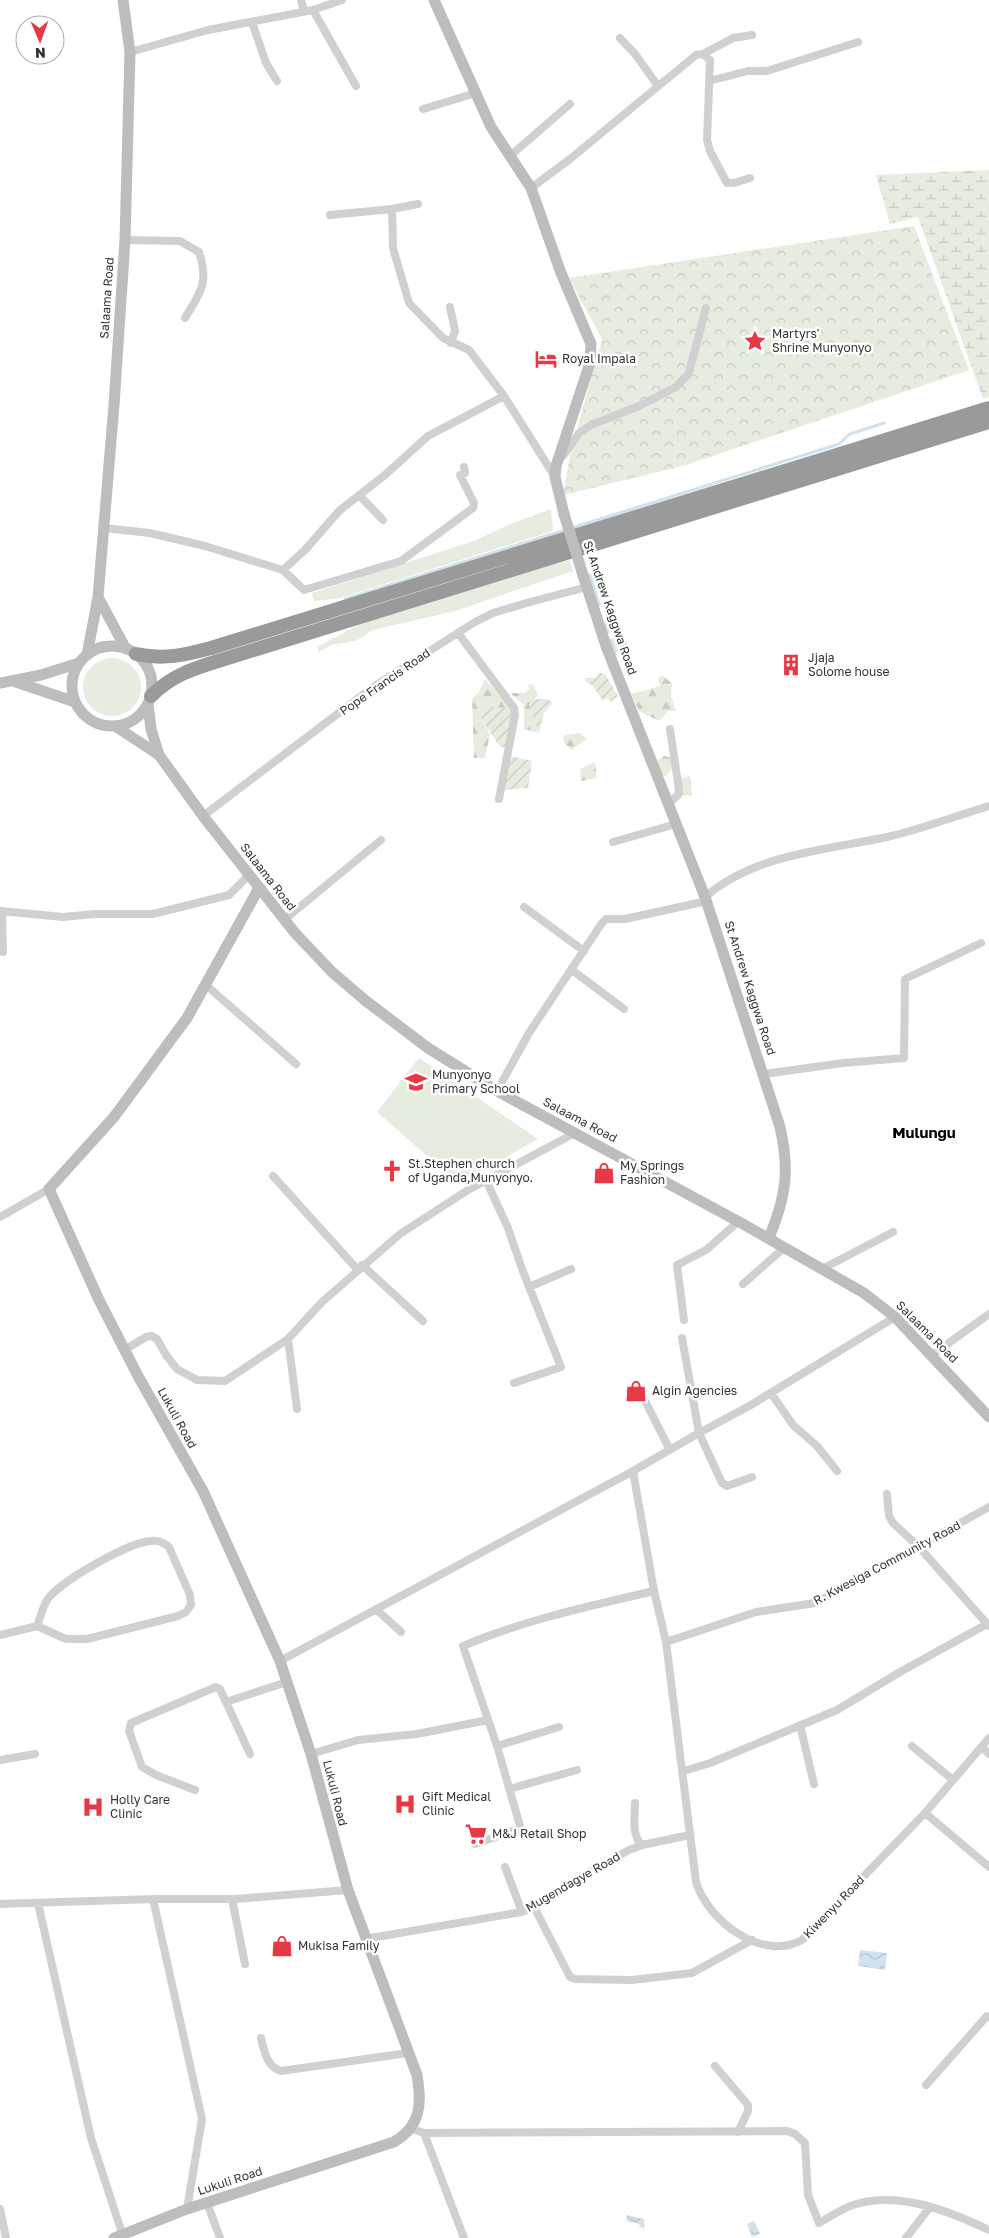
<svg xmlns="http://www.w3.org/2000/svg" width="989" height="2238" font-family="'Golos Text',sans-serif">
	<defs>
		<pattern id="forest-firs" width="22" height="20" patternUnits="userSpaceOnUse" patternTransform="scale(1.25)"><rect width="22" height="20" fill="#e6ecdf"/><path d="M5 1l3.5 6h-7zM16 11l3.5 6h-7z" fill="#c6cbc0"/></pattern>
		<pattern id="wetland-marsh" width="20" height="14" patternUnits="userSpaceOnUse" patternTransform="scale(1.25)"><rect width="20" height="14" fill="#e6ecdf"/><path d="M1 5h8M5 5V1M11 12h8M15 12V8" fill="none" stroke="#c6cbc0"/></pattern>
		<pattern id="park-crowns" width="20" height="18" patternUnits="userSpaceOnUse" patternTransform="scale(1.25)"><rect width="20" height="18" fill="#e6ecdf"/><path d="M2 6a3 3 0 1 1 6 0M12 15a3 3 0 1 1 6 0" fill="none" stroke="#c6cbc0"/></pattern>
		<pattern id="garden-furrows" width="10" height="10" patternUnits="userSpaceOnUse" patternTransform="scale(1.25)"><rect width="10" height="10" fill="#e6ecdf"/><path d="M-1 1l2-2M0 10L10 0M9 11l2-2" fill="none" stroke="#c6cbc0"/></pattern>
		<pattern id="water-waves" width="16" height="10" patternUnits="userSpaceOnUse" patternTransform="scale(1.25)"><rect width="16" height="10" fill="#cfe2ee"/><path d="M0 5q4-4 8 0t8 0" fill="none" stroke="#b2c2cd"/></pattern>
	</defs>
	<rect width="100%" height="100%" fill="#fff"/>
	<!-- grass -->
	<path fill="#e6ecdf" d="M551,509L553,531L340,598L314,601L312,593L474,541L510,524Z
		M569,560L573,571L455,611L373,630L356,641L331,645L319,652L317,647L356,626L393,612Z
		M83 687a29 29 0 1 1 58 0a29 29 0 1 1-58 0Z
		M419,1058L538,1139L459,1184L377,1112Z"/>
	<!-- forest -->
	<path fill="url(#forest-firs)" d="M618,636L626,640L627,647L615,653L612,639Z
		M663,676L672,683L671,697L676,711H668L659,721L639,711L631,694L660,686L658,678Z
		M485,679L495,690L504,694L514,708L481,719L490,734L485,758H474L472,698L478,694Z
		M533,684L538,695L529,705L539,733L524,729V705L510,693H526L529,689L528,685Z
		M580,733L587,739L571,750L563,741L564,735Z
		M664,756L673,758L674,767L666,776H657L654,768L658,760Z
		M595,762L597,778L581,781L580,769Z
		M690,775L692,796L682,795L678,781Z"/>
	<!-- wetland -->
	<path fill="url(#wetland-marsh)" d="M989,170V397L983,399L918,217L890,224L876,175Z"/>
	<!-- park -->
	<path fill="url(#park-crowns)" d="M914,226L969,370L683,466L563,495L571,451L602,339L569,278Z"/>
	<!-- garden -->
	<path fill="url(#garden-furrows)" d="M600,673L605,674L618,696L611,702L607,698L603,701L592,685L585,681V678H596Z
		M534,699H547L553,703L544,713L539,733L529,705Z
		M484,707L514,708L508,747H500L481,719Z
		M511,756L532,761L528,788L503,790Z"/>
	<!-- water -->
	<path fill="url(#water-waves)" d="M860,1950L887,1953L885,1970L858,1966Z
		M627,2215L644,2219L645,2228L639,2227L640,2224L626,2221Z
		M754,2221L760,2234L752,2237L747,2224Z"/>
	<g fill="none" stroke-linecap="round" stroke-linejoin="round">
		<!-- stream -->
		<path stroke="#cfe2ee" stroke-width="3" d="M590,575L599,605
			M345,599L839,444L850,434L884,423
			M605,624L608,632
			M611,640L615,654"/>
		<!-- street -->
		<path stroke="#d0d0d0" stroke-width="8" d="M301,0L304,11
			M313,10L356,86
			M252,22L266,63L277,81
			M620,38L635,54L658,86
			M130,52L208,30L313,10L342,0
			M703,54L733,38L752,35
			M709,81L748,71H767L858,42
			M423,109L476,93
			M510,156L570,104
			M531,188L570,159L696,55L703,54L710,60L707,140L710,151L727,183H734L750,178
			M392,209L393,248L409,303L443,338L469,350L504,396
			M330,215L392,209L418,204
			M125,240L180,241L199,252C209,283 201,292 185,318
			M450,307L455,331L451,343
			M563,456L579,433L591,425L639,406L676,387L689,373L706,308
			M359,495L383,520
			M104,528L150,533L205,546L283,570L304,590L401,561L473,508L474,503L460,475L465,473L464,467
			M283,570L305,550L339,511L385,475L428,436L504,396L555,477
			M458,633L514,708L515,715L499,799
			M668,804L678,795L679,790L670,729
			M203,816L373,687L475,622L493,613L530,602L587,587
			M613,842L676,824
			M705,897C754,854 826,850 887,837C922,829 955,816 989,806
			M524,907L584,951
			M0,911L63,917L94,914H153L229,895L249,875
			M2,911L3,952
			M284,920L381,840
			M572,970L624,1009
			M207,986L296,1064
			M764,1074L843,1063L904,1058L905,979L981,943
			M497,1091L529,1033L602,923L606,919H625L707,901
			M273,1176L357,1269
			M486,1180L508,1228L522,1269L561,1367L514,1383
			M0,1217L49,1189
			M362,1265L423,1321
			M824,1268L893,1232
			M743,1284L785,1247
			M529,1287L571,1269
			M684,1320L677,1265L706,1250L739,1221
			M682,1338L699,1433L722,1483L727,1486L752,1477
			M288,1339L297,1409
			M126,1349L146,1337L152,1336L157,1339L166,1355L177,1369L197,1380L225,1381L288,1339L322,1302L400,1234L468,1190L575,1133
			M932,1355L989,1314
			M771,1393L793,1425L817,1446L837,1471
			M644,1399L670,1450
			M633,1471L654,1591L666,1642L696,1882C708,1921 762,1962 802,1940L925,1813L989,1738
			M887,1494L889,1516L893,1523L919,1547L989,1626
			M376,1609L401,1632
			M0,1635L37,1626L66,1639H87L178,1616L186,1612L191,1605L190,1595L169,1547C164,1543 159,1540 152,1541C130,1541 59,1582 47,1600C43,1607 40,1618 37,1626
			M666,1642L756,1612L815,1603L989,1507
			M280,1661L633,1471L699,1433L751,1405L895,1317
			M226,1702L250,1754
			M800,1725L814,1784
			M497,1746L559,1727
			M912,1746L953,1780
			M982,1747L989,1754
			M311,1754L358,1740L417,1734L488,1720
			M0,1760L35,1754
			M684,1771L710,1763L837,1710L900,1672L987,1624
			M509,1789L577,1770
			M195,1790L156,1775L142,1767L129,1731L131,1723L216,1687L220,1689L226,1702L287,1682
			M635,1803C635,1817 631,1835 642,1845
			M925,1813L989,1867
			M475,1844L519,1829L520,1826L497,1746L463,1646C524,1620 590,1606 654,1591
			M505,1867L522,1912
			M153,1899L202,2119L187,2209
			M232,1899L245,1964
			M38,1903L91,2138L122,2233
			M0,1904L153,1899H235L348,1890
			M534,1907L570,1977L575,1979L632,1980L692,1973L752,1940
			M365,1939L522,1912L546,1901L594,1869L629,1850L642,1845L690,1835
			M261,2038C264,2051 267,2067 281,2071L408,2053
			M715,2066L748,2105V2111L738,2132
			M926,2085L987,2016L989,2017
			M412,2129L424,2133L787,2131L795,2134L805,2143L808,2195L819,2223C830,2217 841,2209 853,2205C897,2190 949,2211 989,2230
			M424,2133L464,2238
			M207,2203L220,2238
			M0,2209L6,2238
			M906,2238L930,2207"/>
		<!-- secondary -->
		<path stroke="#bdbdbd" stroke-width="11" d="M434,0L491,127L531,188L561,273L591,344L590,363L556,466L555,477L564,514
			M583,575L606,646L705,897L780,1127C790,1170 786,1197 769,1238
			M98,597L126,649
			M72 686a40 40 0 1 1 80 0a40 40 0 1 1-80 0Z
			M87,655L98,597L114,405L125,240L130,52L123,0
			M16,682L75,702
			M0,683L41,675L79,663
			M148,704L151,729L159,755L203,816L295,933L332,972L366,1001L428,1048L497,1091L743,1224L864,1293L895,1317L989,1417
			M115,726L159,755
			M114,2238L187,2209L394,2142C421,2126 422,2104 417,2075L348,1890L311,1754L280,1661L203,1491L138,1376L99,1300L49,1189L114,1117L187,1018L259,888"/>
		<!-- highway -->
		<path stroke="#9a9a9a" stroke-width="14" d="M136,654C164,660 185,655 211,648L989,408
			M151,696C171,676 192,669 218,661L989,422"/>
		<!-- secondary-bridge -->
		<path stroke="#bdbdbd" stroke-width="11" d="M564,514L583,575"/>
	</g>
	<!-- icons -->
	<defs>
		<g id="sight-bare" transform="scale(1.725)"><path d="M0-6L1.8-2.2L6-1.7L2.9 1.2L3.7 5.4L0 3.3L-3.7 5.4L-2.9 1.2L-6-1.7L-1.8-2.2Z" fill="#e63946" stroke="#fff" stroke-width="2.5" paint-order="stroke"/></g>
		<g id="hotel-bare" transform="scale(1.725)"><path d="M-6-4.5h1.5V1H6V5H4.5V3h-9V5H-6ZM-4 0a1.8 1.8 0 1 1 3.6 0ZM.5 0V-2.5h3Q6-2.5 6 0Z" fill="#e63946" stroke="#fff" stroke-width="2.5" paint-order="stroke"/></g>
		<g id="building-bare" transform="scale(1.725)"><path d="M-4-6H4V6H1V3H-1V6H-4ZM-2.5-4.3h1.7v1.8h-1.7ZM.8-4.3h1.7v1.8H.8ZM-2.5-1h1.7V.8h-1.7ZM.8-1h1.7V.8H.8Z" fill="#e63946" stroke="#fff" stroke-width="2.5" paint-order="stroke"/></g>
		<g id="school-bare" transform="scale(1.725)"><path d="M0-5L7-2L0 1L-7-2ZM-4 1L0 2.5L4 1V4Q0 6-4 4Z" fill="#e63946" stroke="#fff" stroke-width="2.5" paint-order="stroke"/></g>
		<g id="church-bare" transform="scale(1.725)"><path d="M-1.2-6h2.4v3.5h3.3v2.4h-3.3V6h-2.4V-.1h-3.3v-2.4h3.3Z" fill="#e63946" stroke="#fff" stroke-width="2.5" paint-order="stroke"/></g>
		<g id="shop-bare" transform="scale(1.725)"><path d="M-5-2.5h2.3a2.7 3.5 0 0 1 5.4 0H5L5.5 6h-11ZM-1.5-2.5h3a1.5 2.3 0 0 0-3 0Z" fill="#e63946" stroke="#fff" stroke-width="2.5" paint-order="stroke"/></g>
		<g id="hospital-bare" transform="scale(1.725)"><path d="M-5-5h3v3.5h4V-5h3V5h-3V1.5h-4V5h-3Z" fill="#e63946" stroke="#fff" stroke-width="2.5" paint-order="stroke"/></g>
		<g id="supermarket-bare" transform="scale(1.725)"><path d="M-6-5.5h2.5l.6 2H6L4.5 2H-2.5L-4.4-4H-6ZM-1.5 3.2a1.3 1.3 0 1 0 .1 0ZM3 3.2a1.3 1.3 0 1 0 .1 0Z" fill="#e63946" stroke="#fff" stroke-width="2.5" paint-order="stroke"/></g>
	</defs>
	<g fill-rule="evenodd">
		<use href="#sight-bare" x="755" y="341"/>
		<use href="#hotel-bare" x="546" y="359"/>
		<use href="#building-bare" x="791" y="665"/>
		<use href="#school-bare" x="416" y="1082"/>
		<use href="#church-bare" x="392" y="1171"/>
		<use href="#shop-bare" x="604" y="1173"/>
		<use href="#shop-bare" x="636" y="1391"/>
		<use href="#hospital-bare" x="405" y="1804"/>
		<use href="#hospital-bare" x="93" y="1807"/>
		<use href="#supermarket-bare" x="476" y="1834"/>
		<use href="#shop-bare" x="282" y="1946"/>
	</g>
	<g text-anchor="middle" stroke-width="5" stroke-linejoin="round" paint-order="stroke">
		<!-- street labels -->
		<g font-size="12" fill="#333" stroke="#fff">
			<text transform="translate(107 298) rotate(-86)" y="4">Salaama Road</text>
			<text transform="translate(610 608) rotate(71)" y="4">St Andrew Kaggwa Road</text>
			<text transform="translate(385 682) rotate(-35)" y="4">Pope Francis Road</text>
			<text transform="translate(268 877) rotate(52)" y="4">Salaama Road</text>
			<text transform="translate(750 988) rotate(72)" y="4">St Andrew Kaggwa Road</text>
			<text transform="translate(580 1120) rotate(28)" y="4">Salaama Road</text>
			<text transform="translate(927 1332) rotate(45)" y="4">Salaama Road</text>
			<text transform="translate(177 1418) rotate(61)" y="4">Lukuli Road</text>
			<text transform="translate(887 1563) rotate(-28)" y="4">R. Kwesiga Community Road</text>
			<text transform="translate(335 1793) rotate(76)" y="4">Lukuli Road</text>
			<text transform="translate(573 1882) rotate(-30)" y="4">Mugendagye Road</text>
			<text transform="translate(834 1907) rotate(-46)" y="4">Kiwenyu Road</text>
			<text transform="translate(230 2181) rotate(-18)" y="4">Lukuli Road</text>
		</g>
		<!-- poi labels -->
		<g font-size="12" fill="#333" stroke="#fff" text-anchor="start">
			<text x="772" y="338">Martyrs'<tspan x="772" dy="14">Shrine Munyonyo</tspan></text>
			<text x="562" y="363">Royal Impala</text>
			<text x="808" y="662">Jjaja<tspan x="808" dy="14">Solome house</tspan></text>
			<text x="432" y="1079">Munyonyo<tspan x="432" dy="14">Primary School</tspan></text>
			<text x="408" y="1168">St.Stephen church<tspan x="408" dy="14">of Uganda,Munyonyo.</tspan></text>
			<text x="620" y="1170">My Springs<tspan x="620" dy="14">Fashion</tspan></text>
			<text x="652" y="1395">Algin Agencies</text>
			<text x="422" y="1801">Gift Medical<tspan x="422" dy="14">Clinic</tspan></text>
			<text x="110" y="1804">Holly Care<tspan x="110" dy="14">Clinic</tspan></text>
			<text x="492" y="1838">M&amp;J Retail Shop</text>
			<text x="298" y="1950">Mukisa Family</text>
		</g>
		<!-- quarter labels -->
		<g font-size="15" font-weight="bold" fill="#000" stroke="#fff">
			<text x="924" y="1138">Mulungu</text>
		</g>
	</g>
	<!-- north arrow -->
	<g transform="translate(40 40) rotate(178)"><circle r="24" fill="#ffffff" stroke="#adadad"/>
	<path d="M0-4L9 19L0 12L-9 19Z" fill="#e63946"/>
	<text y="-8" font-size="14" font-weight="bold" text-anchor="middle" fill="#333333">N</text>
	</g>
</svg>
